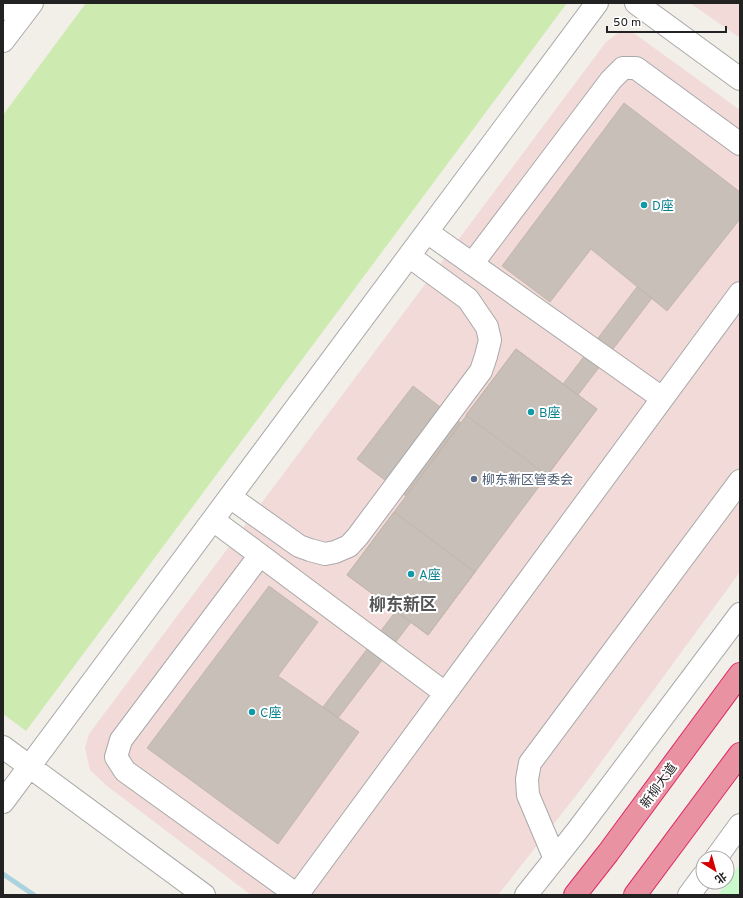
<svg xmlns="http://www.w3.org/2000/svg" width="743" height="898" font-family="Overpass,'Noto Sans SC',sans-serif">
	<rect width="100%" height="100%" fill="#f2efe9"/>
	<!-- commercial -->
	<path fill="#f2dad9" d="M690,3H740V38Z
		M622,30L635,34L740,110V572L585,784L498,895H251L107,786L90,770L85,748L89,734L606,42Z"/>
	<!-- grass -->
	<path fill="#cdebb0" d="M86,3H567L26,731L3,714V115Z"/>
	<!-- park -->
	<path fill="#c8facc" d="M740,864V895H718Z"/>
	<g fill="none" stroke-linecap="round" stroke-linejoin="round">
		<!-- stream -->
		<path stroke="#aad3df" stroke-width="5" d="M3,874L34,895"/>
	</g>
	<!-- building -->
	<path fill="#c7bfb8" stroke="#c4b6ab" d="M624,103L740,192V219L667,311L591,249L550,302L502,266Z
		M637,287L652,298L578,395L563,384Z
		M516,349L597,409L428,635L347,575Z
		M516,349L597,409L547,475L466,415Z
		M413,386L461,423L406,496L357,459Z
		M394,512L475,572L428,635L347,575Z
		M269,586L318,622L278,676L359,732L278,844L147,748Z
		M396,611L411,622L338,718L323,707Z"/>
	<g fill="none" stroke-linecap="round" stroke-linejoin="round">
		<!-- minor casing -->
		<g stroke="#a9a9a9" stroke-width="24">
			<path id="minor" d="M636,3L740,79
				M3,9L8,3
				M3,41L32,3
				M427,232L662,398
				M472,264L611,80L623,68H636L740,144
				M230,497L299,546L310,550L325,554L335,552L349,546L358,536L481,371L486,356L490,340L487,327L468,299L409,256
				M213,520L445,693
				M260,555L121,740L116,757L125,771L297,895
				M3,747L204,895
				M3,802L597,3
				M716,858L740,825
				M555,859L528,795L527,779L530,763L740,481
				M297,895L740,293
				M526,895L577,831L740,614
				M689,895L703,876"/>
		</g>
		<!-- highway casing -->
		<g stroke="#dc2a67" stroke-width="24">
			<path id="highway" d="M575,895L608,853L740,674
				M635,895L740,754"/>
		</g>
		<!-- minor -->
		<use href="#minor" stroke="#fff" stroke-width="22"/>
		<!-- highway -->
		<use href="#highway" stroke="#e892a2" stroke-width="22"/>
	</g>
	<!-- markers -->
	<g fill="#0f9aa8" stroke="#fff" stroke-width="1.5">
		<circle cx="644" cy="205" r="4"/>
		<circle cx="531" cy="412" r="4"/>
		<circle cx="411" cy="574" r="4"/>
		<circle cx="252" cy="712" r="4"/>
	</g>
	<circle fill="#5c6f8a" stroke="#fff" stroke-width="1.5" cx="474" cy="479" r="4"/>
	<g text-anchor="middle" stroke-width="4" stroke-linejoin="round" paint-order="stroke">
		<!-- culture labels -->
		<g font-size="13" fill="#0d838f" stroke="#fff" text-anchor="start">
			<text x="652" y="210">D座</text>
			<text x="539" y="417">B座</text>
			<text x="419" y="579">A座</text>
			<text x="260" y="717">C座</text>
		</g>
		<!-- service labels -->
		<g font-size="13" fill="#4e5e75" stroke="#fff" text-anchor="start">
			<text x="482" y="484">柳东新区管委会</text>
		</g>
		<!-- street labels -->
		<g font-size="13" fill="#222" stroke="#fff">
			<text transform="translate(658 785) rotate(-54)" y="5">新柳大道</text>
		</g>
		<!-- district labels -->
		<g font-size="17" font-weight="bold" fill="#555" stroke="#fff">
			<text x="403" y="610">柳东新区</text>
		</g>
	</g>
	<!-- border -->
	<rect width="743" height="898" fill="none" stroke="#222222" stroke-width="8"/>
	<!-- north arrow -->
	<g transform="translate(715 870) rotate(143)"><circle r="19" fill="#ffffff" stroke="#a7a7a7"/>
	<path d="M0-3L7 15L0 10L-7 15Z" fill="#d40000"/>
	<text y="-6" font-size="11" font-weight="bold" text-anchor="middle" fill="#222222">北</text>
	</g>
	<!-- scale -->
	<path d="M607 26v6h119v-6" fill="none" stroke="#222222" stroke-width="2"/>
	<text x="613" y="26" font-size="12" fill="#222222" stroke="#ffffff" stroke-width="3" paint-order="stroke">50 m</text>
</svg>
